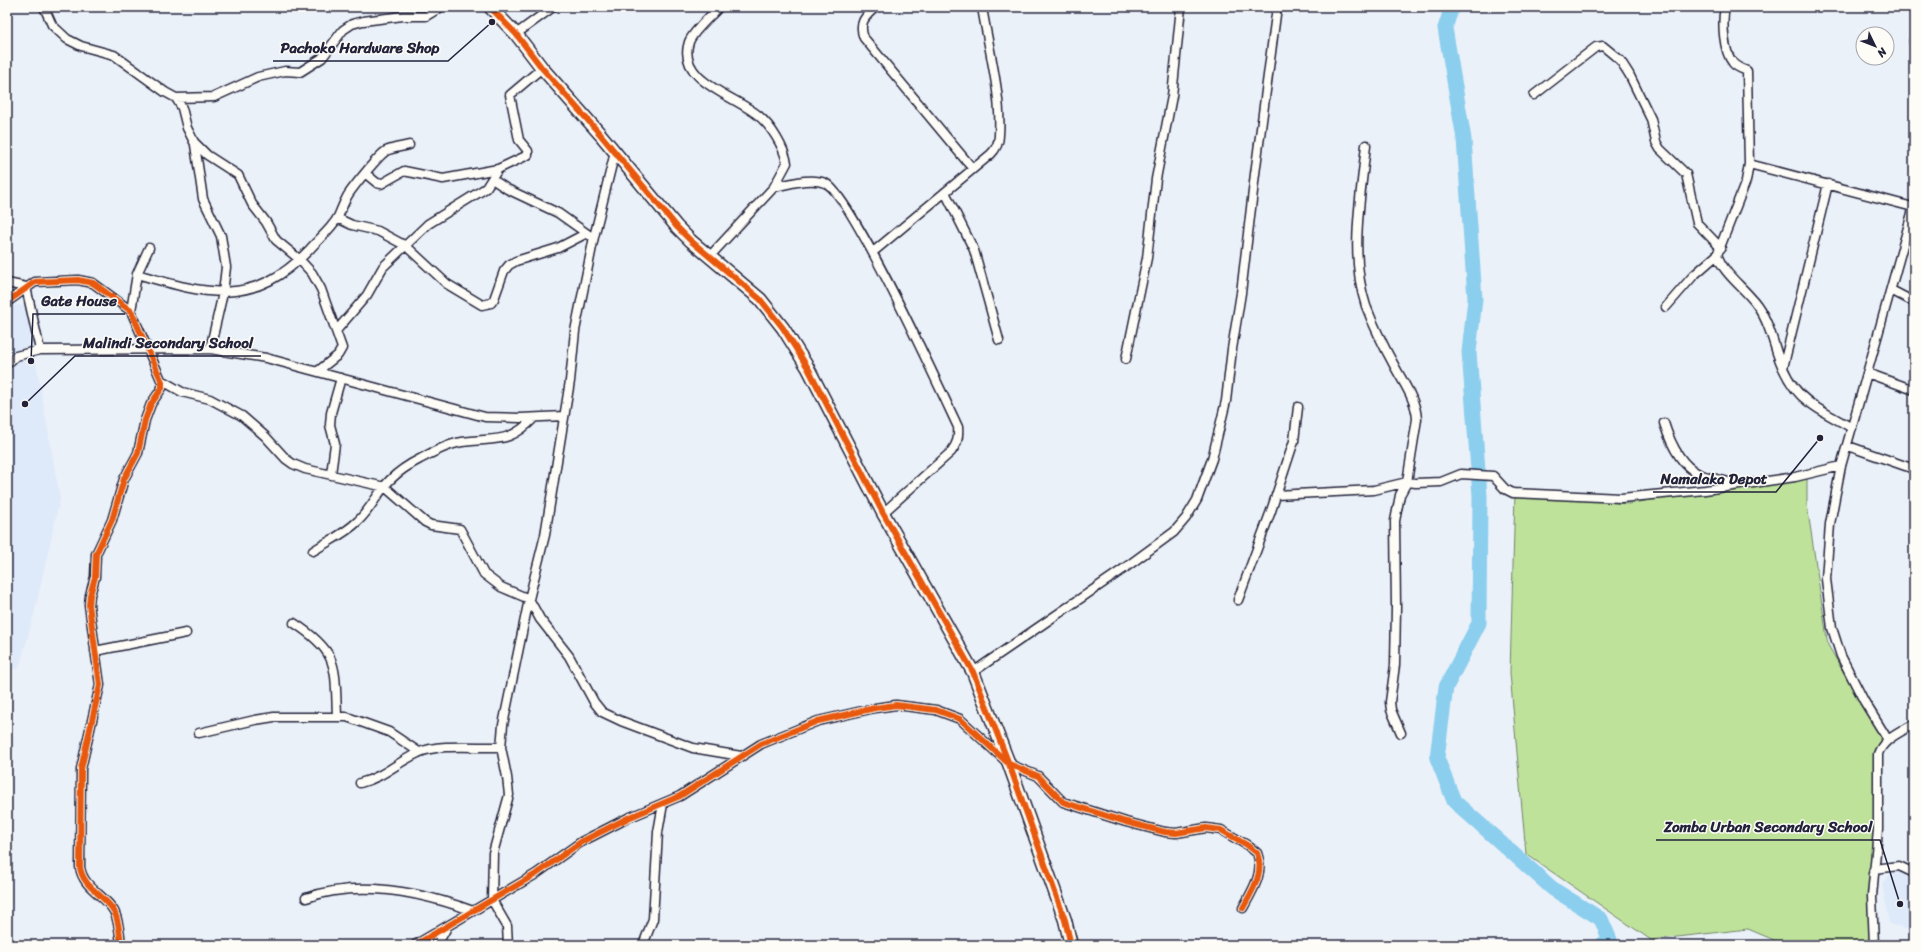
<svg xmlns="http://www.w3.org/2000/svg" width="1921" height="952" font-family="Sriracha,sans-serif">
	<rect width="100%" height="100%" fill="#ebf1f8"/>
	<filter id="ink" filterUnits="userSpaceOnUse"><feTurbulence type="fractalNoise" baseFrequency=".025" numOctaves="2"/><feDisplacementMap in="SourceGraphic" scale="8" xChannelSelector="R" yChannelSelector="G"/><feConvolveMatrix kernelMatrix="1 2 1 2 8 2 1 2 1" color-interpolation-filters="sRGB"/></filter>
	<g filter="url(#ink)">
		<!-- built -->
		<path fill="#dee9f9" d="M15,305L26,306L60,499L34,614L19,668L7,670V310Z
			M1894,869L1914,877V932L1890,924L1882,885Z"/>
		<!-- green -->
		<path fill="#bfe29b" stroke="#70826b" d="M1807,471V505L1828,645L1880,736L1873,945H1786L1748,929L1651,940L1526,854L1510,673L1515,493L1628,504Z"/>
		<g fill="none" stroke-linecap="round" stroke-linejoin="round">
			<!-- river -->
			<path stroke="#8cceee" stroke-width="15" d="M1452,7L1445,28L1464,139L1475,299L1469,352L1480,496L1479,623L1446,687L1437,758L1454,801L1553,889L1601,919L1610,940L1601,945"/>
			<!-- street casing -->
			<g stroke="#22223b" stroke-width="11">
				<path id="street" d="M44,7L52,25L67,39L81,46L114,55L165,92L176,98L182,108L187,128L194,142L207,155L238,175L252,204L266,222L276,240L299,259L312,273L321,289L342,348L338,355L318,371
					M876,7C865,16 858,23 864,38L973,169
					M1725,7C1722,22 1723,51 1733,63C1736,67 1742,69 1747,71L1749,164L1746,181L1717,255C1725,276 1744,287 1757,305C1767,319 1772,337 1777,353C1793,400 1812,405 1852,428
					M516,34L553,7
					M1914,40V43
					M1534,95L1596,47L1603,46L1620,60L1629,74L1651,119L1656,142L1660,149L1686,174L1697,223L1721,248
					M176,98L214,97L258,77L285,71L300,72L322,58L343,30L352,24L363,21L403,16H426L441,7
					M195,145L203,199L221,236L226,267L223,293L210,349
					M1366,145C1361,197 1349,254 1366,306C1374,327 1384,347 1395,367C1404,384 1416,400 1417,419L1407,482L1400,495L1395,521L1396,607L1395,665L1390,702L1391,710L1401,733
					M1749,164L1913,207
					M366,174L377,183L381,184L404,171L443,179L498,169
					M492,179L507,189L558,213L589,235
					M774,187C789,184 811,177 825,183C850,192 942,393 958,427C959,438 957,444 951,452L883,513
					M945,192L974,250L999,340
					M337,218L352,225L378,231L406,246L447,284L482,305L491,303L494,299L504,271L509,265L516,261L558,248L585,234
					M873,252L991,154C996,149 999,143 999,135C1002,96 988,46 982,7
					M710,256L774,187L787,163C784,147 771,126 759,116C736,96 676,81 689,42C693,31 711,16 719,7
					M137,274C208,295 254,308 310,249C319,239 331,229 338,217C341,210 344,202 348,195C354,186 378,156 386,151C393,148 402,147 409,145
					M7,283L26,287L40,350
					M1891,290L1914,302
					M7,302L35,282L78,280L93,283L131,311L162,382V388L151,404L145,420L138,453L124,479L112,520L96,554L95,577L90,595L89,605L100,685L81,769L80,867C83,888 104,894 114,911C119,921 120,934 121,945
					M1666,307L1693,276L1717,255
					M131,311L137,274L149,248
					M336,331L367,295L383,267L428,224L486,188L498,169L528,155V151L519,140L510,95L542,68
					M1126,359L1147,258L1156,179L1172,96L1181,7
					M7,364L16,356L40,350L210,349L266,358L485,417L521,418L564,416
					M1783,368L1828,184
					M1867,373L1914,390
					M161,380L182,392L210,399L242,416L265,436L286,459L293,464L305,469L385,487L425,522L431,525L460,529L484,574L501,587L529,599L540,619L569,656L594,702L602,712L621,721L693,748L741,756
					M1664,423C1670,442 1680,465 1699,474C1708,478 1725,480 1736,484
					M1848,446L1914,469
					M331,474L335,444L330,425L331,413L341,378
					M1276,495L1374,490L1407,482L1416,483L1441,482L1461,474L1493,476L1505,489L1513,493L1621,498L1705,490L1795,477L1841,466
					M313,551C328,541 345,534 358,521C371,509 378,492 390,480C398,472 410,464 420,459C433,452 448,444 462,442C495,437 508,445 534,418
					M1238,600L1271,511L1294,441L1298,407
					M294,623C339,652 335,666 337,716
					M95,651L186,633
					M973,672L1122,570L1174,532L1186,518L1197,500L1212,459L1226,401L1232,349L1241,293L1255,174L1277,7
					M199,733L255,720L274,717H347L389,732L419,752
					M1888,740L1864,701L1841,656L1832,628L1826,579L1830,524L1841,466L1914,206
					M360,783C384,777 396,763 418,753C438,743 478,748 501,747
					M1874,869L1899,866L1914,873
					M306,898C360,879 421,892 473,911
					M415,945L536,874L581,842L628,818L680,796L761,744L818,721L875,708L896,705L936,710L960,719L1009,764L1038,776L1063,802L1126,822L1165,832L1176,833L1206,828L1221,830L1247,845L1257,853C1265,873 1252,891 1243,908
					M437,945L446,929
					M508,945L507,926L492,900L493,853L509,795L507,777L501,747L503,725L529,599L545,535L570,381L575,331L594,237L615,152
					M643,945L653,919L658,832L663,804
					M1874,945L1872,896L1878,830V754C1883,739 1901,732 1914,724"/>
			</g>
			<!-- secondary casing -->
			<g stroke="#22223b" stroke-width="15">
				<path id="secondary" d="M490,7L516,34L542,68L600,134L677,227L691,241L760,299L783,328L808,368L883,513L973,672L1009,764L1065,920L1071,945"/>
			</g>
			<!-- street -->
			<use href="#street" stroke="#fdfcf7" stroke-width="8"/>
			<!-- secondary -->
			<use href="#secondary" stroke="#fdfcf7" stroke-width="12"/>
			<!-- cycleway casing -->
			<g stroke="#fdfcf7" stroke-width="8">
				<path id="cycleway" d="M490,7L516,34L542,68L600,134L677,227L691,241L760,299L783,328L808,368L883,513L973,672L1009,764L1065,920L1071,945
					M7,302L35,282L78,280L93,283L131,311L162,382V388L151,404L145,420L138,453L124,479L112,520L96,554L95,577L90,595L89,605L100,685L81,769L80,867C83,888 104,894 114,911C119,921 120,934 121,945
					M415,945L536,874L581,842L628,818L680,796L761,744L818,721L875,708L896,705L936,710L960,719L1009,764L1038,776L1063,802L1126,822L1165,832L1176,833L1206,828L1221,830L1247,845L1257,853C1265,873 1252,891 1243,908"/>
			</g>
			<!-- cycleway -->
			<use href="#cycleway" stroke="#e8590c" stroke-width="6"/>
		</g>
	</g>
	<!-- callouts -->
	<path fill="none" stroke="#22223b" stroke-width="1.5" d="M492 22L448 61H273M31 361L33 314H125M25 404L75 356H261M1820 438L1776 492H1653M1900 904L1880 840H1656"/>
	<g fill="#22223b" stroke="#fdfcf7" stroke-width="1.5">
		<circle cx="492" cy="22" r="4"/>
		<circle cx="31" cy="361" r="4"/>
		<circle cx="25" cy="404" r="4"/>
		<circle cx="1820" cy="438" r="4"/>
		<circle cx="1900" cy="904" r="4"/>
	</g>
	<g font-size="15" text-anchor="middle" font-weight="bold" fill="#22223b" stroke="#fdfcf7" stroke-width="3" stroke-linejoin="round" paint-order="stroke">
		<text x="360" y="53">Pachoko Hardware Shop</text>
		<text x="79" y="306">Gate House</text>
		<text x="168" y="348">Malindi Secondary School</text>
		<text x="1714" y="484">Namalaka Depot</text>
		<text x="1768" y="832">Zomba Urban Secondary School</text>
	</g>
	<!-- margin -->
	<rect width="1921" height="952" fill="none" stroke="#fdfcf7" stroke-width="24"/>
	<rect x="12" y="12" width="1897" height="928" fill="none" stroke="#22223b" stroke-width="1.5" filter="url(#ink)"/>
	<!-- north arrow -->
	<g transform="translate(1875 46) rotate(133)"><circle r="19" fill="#fdfcf7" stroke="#a5a5ac"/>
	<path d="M0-3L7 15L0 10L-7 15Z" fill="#22223b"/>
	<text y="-6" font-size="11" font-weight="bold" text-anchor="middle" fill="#22223b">N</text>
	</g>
</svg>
